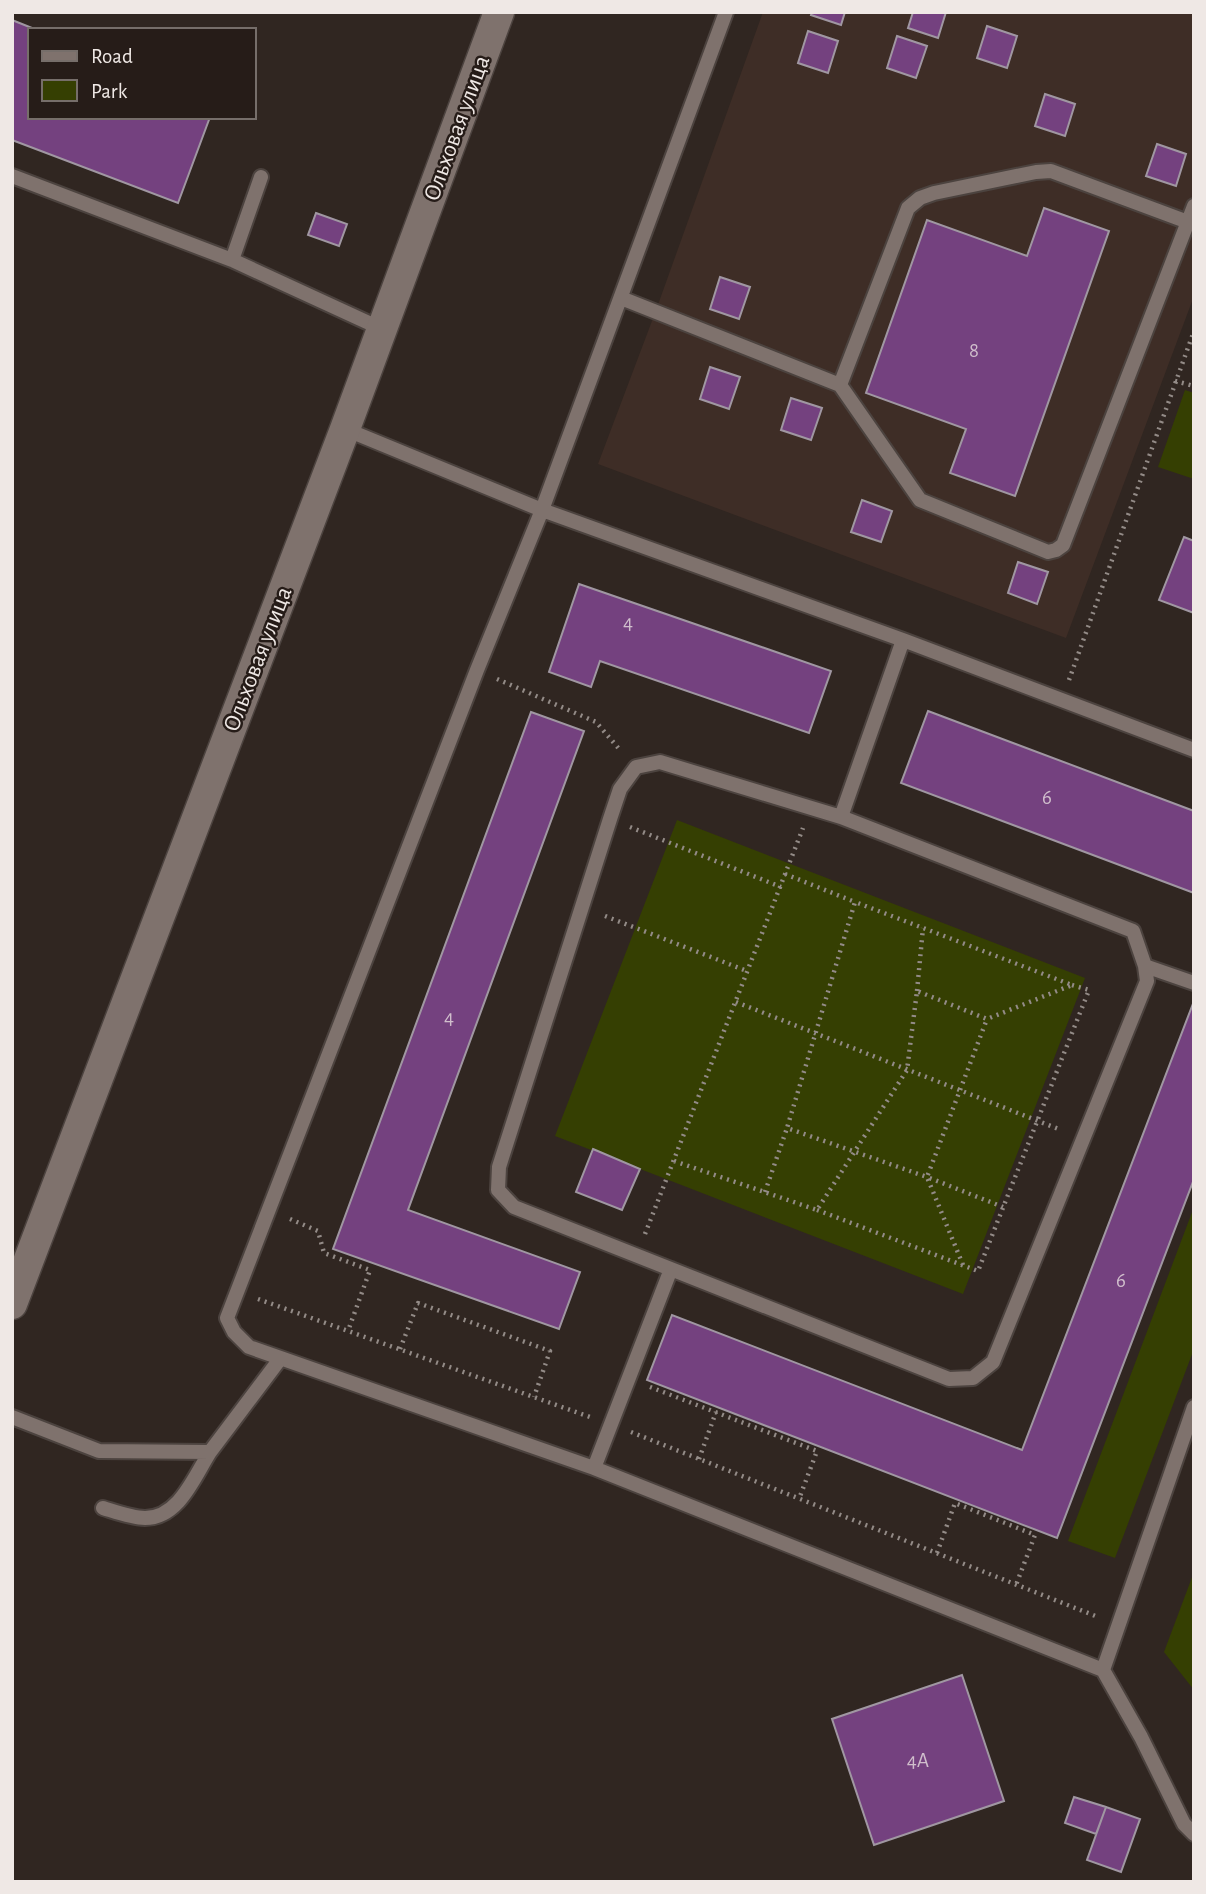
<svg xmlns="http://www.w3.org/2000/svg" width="1206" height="1894" font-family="'Alegreya Sans',sans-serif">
	<rect width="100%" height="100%" fill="#302621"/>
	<!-- built -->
	<path fill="#3e2d26" d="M763,12H1194V296L1066,638L598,464L655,313Z"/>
	<!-- green -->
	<path fill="#353f02" d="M1185,390L1194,393V479L1158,467Z
		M677,820L1085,978L963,1294L555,1136Z
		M1194,1207V1349L1115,1558L1068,1541Z
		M1194,1572V1690L1164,1652Z"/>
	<!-- building -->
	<path fill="#74417f" stroke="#a097a2" stroke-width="2" d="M812,12H845L841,25L811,15Z
		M913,12H946L938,38L908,28Z
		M12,20L37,30H30V117H210L178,203L12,140Z
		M987,26L1017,36L1007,68L977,58Z
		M808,31L838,41L828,73L798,63Z
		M897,36L927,46L916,78L887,68Z
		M1045,94L1075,104L1065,136L1035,126Z
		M1157,144L1186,154L1176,186L1146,176Z
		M1044,208L1109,231L1015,496L950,473L966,429L866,393L927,220L1027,256Z
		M316,213L347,224L339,246L308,235Z
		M720,277L750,287L739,319L710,309Z
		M710,367L740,377L729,409L700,399Z
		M791,398L822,408L811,440L781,430Z
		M862,500L892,511L881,542L851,532Z
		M1184,537L1194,541V613L1159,600Z
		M1018,562L1048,572L1037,604L1008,593Z
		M579,584L831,671L809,733L600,661L591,687L549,672Z
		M928,711L1194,811V893L901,783Z
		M531,712L584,731L408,1210L580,1272L559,1329L333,1249Z
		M1194,1001V1179L1057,1538L647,1380L672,1315L1022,1450Z
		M593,1149L640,1169L622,1210L576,1192Z
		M962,1675L1004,1801L874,1845L832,1719Z
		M1074,1797L1106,1807L1096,1834L1065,1823Z
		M1106,1807L1140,1819L1121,1872L1087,1860Z"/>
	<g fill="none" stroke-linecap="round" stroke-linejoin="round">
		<!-- lane casing -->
		<g stroke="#4c433f" stroke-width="18">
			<path id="lane" d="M12,176L232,260
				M261,177L232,260L382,329
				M621,298L840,385L920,500L1048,552L1056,550L1063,545L1194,206
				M840,385L908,208L920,198L934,193L1036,172L1051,171L1188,222
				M345,429L542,510L726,12
				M841,817L1133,931L1145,966L1147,981L993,1362L973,1378L949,1379L514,1207L498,1190L499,1167L610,819L620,789L636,767L660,762L841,817L903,640
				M1145,966L1194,983
				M671,1269L594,1468L249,1347L234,1332L227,1318L477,670L542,510L903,640L1194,750
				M12,1417L99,1451L210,1452L280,1359
				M594,1468L1103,1670L1194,1407
				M103,1508C116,1512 132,1518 145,1518C179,1518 194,1477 210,1452
				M1103,1670L1141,1737L1184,1824L1194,1834"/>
		</g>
		<!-- street casing -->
		<g stroke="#4c433f" stroke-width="33">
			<path id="street" d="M12,1304L345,429L499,12"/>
		</g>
		<!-- path -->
		<path stroke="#938b87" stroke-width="4.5" stroke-dasharray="2 5" stroke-linecap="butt" d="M1175,381L1194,386
			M497,679L596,722L620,750
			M1069,680L1194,331
			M630,827L781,887
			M785,874L855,902
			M605,916L747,971
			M917,991L923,928
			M736,1002L1061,1130
			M674,1161L817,1210L907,1070L917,991L987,1019L1072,985L855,902L787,1128L927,1177L987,1019
			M765,1192L787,1128
			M817,1210L978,1271L1089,990L1072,985
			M290,1219L318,1231L324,1253L370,1270L348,1331
			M645,1234L803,828
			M963,1265L927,1177L1003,1207
			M258,1299L590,1417
			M400,1349L418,1303L550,1351L534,1397
			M650,1387L817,1451L799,1499
			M631,1432L1098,1617
			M699,1459L716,1412
			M937,1553L955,1503L1035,1535L1016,1585"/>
		<!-- lane -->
		<use href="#lane" stroke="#7f726d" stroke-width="14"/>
		<!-- street -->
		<use href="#street" stroke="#7f726d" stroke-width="30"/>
	</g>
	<g text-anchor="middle" stroke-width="5" stroke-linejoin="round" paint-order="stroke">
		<!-- number labels -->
		<g font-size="21" fill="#d0becc">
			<text x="974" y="357">8</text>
			<text x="628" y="629">4</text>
			<text x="1047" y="804">6</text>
			<text x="449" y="1024">4</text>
			<text x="1121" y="1287">6</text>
			<text x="918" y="1767">4А</text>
		</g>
		<!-- street labels -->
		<g font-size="24" fill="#efe8e5" stroke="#261c18">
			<text transform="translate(456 128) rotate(-70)" y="8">Ольховая улица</text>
			<text transform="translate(257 659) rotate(-69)" y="8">Ольховая улица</text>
		</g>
	</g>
	<!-- border -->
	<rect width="1206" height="1894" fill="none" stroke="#efe8e5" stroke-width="28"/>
	<!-- legend -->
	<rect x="28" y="28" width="228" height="91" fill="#261c18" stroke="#766e6a" stroke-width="2"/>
	<rect x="42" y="51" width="35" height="10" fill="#7f726d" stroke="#766e6a" stroke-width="2"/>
	<text x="91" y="63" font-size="21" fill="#efe8e5">Road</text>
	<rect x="42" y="80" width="35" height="21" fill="#353f02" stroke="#766e6a" stroke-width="2"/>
	<text x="91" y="98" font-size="21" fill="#efe8e5">Park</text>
</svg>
